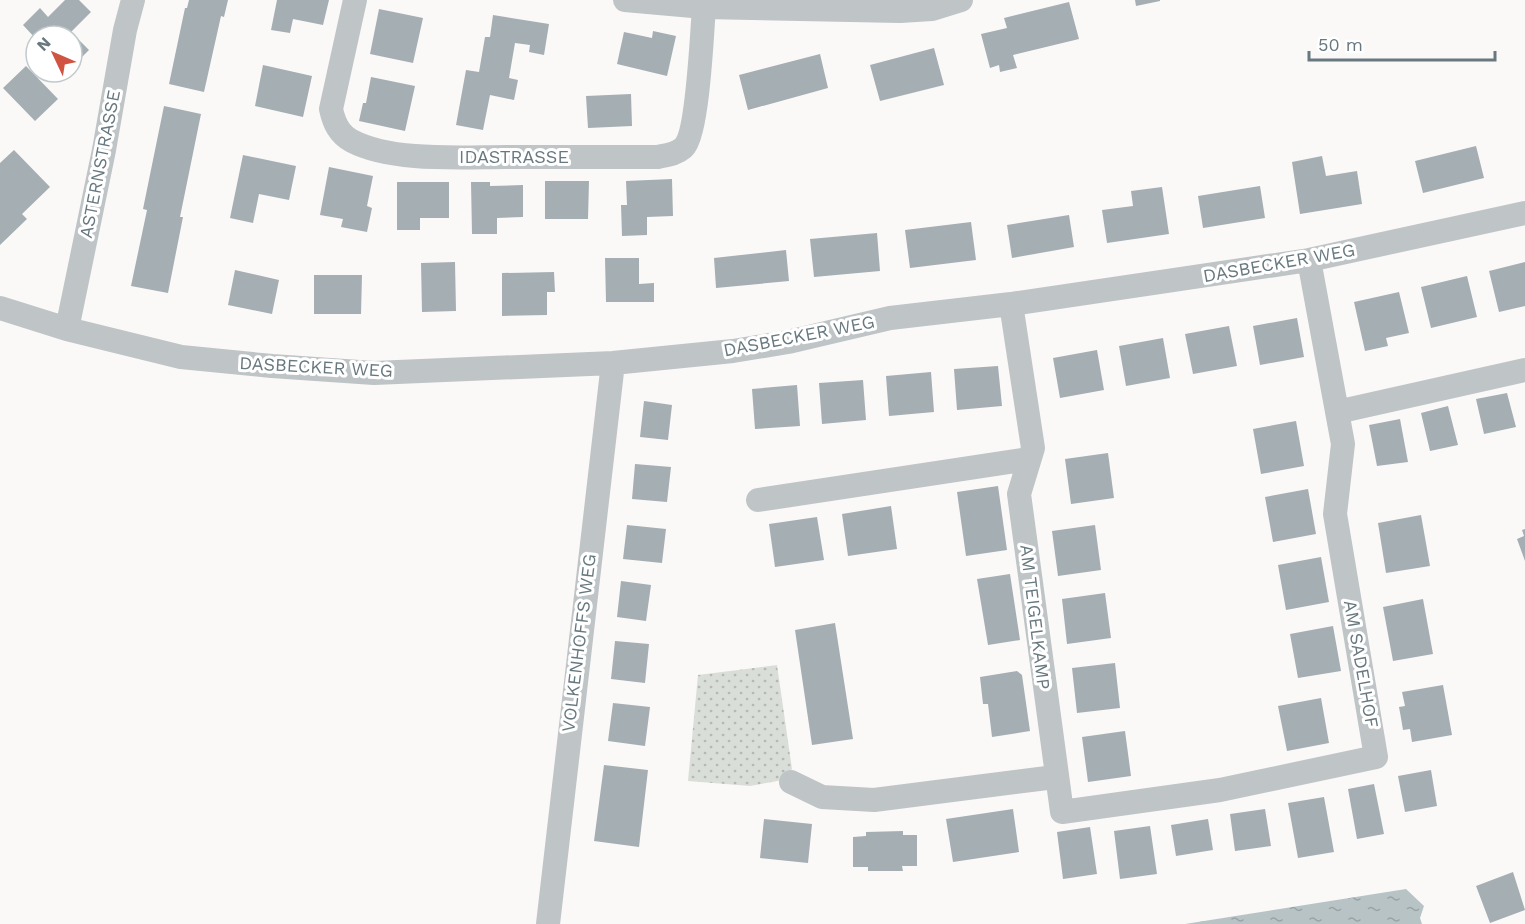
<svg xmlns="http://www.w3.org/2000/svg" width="1525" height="924" font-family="'Work Sans',sans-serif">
	<defs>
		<pattern id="park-dots" width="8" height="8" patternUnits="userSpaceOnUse" patternTransform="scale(1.5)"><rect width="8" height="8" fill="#daded8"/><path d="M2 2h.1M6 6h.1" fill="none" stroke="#b5b9b4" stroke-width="1.8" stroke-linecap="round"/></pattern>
		<pattern id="water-ripples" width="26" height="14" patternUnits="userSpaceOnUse" patternTransform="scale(1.5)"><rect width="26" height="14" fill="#b8c3c6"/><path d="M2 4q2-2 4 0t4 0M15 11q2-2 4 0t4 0" fill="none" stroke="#99a3a6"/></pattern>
	</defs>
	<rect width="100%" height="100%" fill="#faf9f8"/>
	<!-- park -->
	<path fill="url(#park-dots)" d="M777,665L792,769L783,780L750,786L688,781L698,675Z"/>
	<!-- water -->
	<path fill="url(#water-ripples)" d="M1406,889L1424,906L1420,918L1422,924H1185Z"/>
	<!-- building -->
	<path fill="#a5aeb2" d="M65,0H79L91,12L71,32L89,50L72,67V36H36V39L23,25L40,8L48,17Z
		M189,0H228L224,17L221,16L204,92L169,84L185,8H187Z
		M277,0H329L323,25L293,19L290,33L271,30Z
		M1135,0H1160V1L1136,6Z
		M1069,2L1079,39L1013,55L1017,68L1000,72L999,65L990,68L981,34L1007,28L1004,18Z
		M379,9L423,18L413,63L370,54Z
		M493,15L549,24L544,55L529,52L530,45L515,43L509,78L518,80L514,100L490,95L483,130L456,125L466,70L479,72L485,37H490Z
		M653,31L676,36L667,76L617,64L624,32L652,38Z
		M934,48L944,85L880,101L870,65Z
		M820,54L828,88L748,110L739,75Z
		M263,65L312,76L303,117L255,106Z
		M26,66L58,99L35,121L3,88Z
		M371,77L415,86L405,131L359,121L363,103H366Z
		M631,94L632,126L588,128L586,96Z
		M164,106L201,114L180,217H183L168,293L131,286L147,210L143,209Z
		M1476,146L1484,178L1423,193L1415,161Z
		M14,150L50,187L22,214L27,219L0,245V163Z
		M243,155L296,166L289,200L259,194L253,223L230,218Z
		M1322,156L1326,176L1357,171L1362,204L1300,214L1292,162Z
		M329,167L373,176L367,206L372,208L367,232L341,227L343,219L320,215Z
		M672,179L673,216L647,217V235L622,236L621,205H627L626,181Z
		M545,181H589L588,219H545Z
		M397,182H449V218H420V230H397Z
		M471,182H490V186L523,185V217L497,218V234H472Z
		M1260,186L1265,218L1203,228L1198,196Z
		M1162,187L1169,234L1107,243L1102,210L1133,206L1131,191Z
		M1069,215L1074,247L1012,258L1007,225Z
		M971,222L976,260L910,268L905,230Z
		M877,233L880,271L814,277L810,239Z
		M786,250L789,281L716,288L714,258Z
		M605,258H639V284L654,283V302H606Z
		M455,262L456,311L422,312L421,263Z
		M1525,262V306L1499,312L1489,271Z
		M235,270L279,280L272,314L228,305Z
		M554,272L555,292H547V315L502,316V273Z
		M314,275H362L361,314H314Z
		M1467,276L1477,317L1431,328L1421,287Z
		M1399,292L1409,333L1386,338L1388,346L1365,351L1354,302Z
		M1297,318L1304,357L1260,365L1253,326Z
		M1229,326L1237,366L1193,374L1185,334Z
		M1163,338L1170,378L1126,386L1119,346Z
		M1097,350L1104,390L1060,398L1053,358Z
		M998,366L1002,406L957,410L954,369Z
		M931,372L934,412L889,416L886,376Z
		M863,380L866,420L822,424L819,383Z
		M797,385L800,426L755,429L752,389Z
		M1507,393L1516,427L1484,434L1476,399Z
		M644,401L672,405L668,440L640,437Z
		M1448,406L1458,445L1430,451L1421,413Z
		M1400,419L1408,462L1377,466L1369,425Z
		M1296,421L1304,466L1261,474L1253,429Z
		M1108,453L1114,498L1071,504L1065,459Z
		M635,464L671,467L667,502L632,499Z
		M998,486L1007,550L966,556L957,492Z
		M1308,489L1316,534L1273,542L1265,497Z
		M891,506L897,549L848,556L842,514Z
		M1421,515L1430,566L1386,573L1378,523Z
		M817,517L824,560L775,567L769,524Z
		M627,525L666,529L662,563L623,559Z
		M1095,525L1101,570L1058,576L1052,531Z
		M1525,529V561L1517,539L1524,536L1522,530Z
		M1321,557L1329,602L1286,610L1278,565Z
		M1010,574L1020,640L988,645L977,579Z
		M621,581L651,585L646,621L617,617Z
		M1105,593L1111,638L1067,644L1062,599Z
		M1423,599L1433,654L1393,661L1383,607Z
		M835,623L853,739L812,745L795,630Z
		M1333,626L1341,671L1298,678L1290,634Z
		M615,641L649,644L645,683L611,679Z
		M1115,663L1120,708L1077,713L1072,668Z
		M1017,671L1022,675L1030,731L992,737L988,704H983L980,677Z
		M1443,685L1452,735L1412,742L1410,729L1403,730L1401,718L1399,707L1405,706L1402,692Z
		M1321,698L1329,743L1287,751L1278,706Z
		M613,703L650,707L645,746L608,741Z
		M1125,731L1131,776L1088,782L1082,737Z
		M604,765L648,770L639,847L594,841Z
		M1431,770L1437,806L1405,812L1398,776Z
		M1374,784L1384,834L1357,839L1348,789Z
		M1324,797L1334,852L1298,858L1288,803Z
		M1013,809L1019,852L953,862L946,819Z
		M1265,809L1271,846L1235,851L1230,814Z
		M764,819L812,824L808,863L760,858Z
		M1208,819L1213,850L1176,856L1171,825Z
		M1150,826L1157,874L1120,879L1114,831Z
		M1090,827L1097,874L1063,879L1057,832Z
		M903,831V835H917V866H902L903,871H868V867H853V837L866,836V832Z
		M1513,872L1525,910L1490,923L1476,886Z"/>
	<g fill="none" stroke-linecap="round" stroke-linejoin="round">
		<!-- minor -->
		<path stroke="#bfc4c7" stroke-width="24" d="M355,0L331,109C334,123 339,134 352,141C392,162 462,157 506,157C557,157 607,157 658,157C667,155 676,154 683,148C698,135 702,31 704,7
			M625,0L704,7L900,11L932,9L961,0
			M1011,304L1033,448L1019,494L1062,812L1220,790L1376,757L1335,514L1343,444L1309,260
			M0,308L67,329L181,357L272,366L374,373L613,363L733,351L788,342L890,318L1011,304L1309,260L1525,213
			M67,329L104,150L125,30L133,0
			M1337,412L1525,370
			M758,500L1029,459
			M791,782L822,797L874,800L1055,777
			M548,924L613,363"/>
	</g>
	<g text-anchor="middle" stroke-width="6" stroke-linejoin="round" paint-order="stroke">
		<!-- street labels -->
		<g font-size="18" fill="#67787f" stroke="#fff">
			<text x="514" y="163">IDASTRASSE</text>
			<text transform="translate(100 164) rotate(-79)" y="6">ASTERNSTRASSE</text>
			<text transform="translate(1279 263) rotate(-10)" y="6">DASBECKER WEG</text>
			<text transform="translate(799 336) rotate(-11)" y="6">DASBECKER WEG</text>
			<text transform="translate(316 367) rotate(3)" y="6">DASBECKER WEG</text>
			<text transform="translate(1035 617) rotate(83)" y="6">AM TEIGELKAMP</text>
			<text transform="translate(579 643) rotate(-83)" y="6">VOLKENHOFFS WEG</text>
			<text transform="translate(1361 664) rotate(80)" y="6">AM SADELHOF</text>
		</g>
	</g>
	<!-- north arrow -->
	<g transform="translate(54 54) rotate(314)"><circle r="28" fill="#ffffff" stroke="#c2c9cc" stroke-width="1.5"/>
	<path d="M0-4.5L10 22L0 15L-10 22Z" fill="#d05442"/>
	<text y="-9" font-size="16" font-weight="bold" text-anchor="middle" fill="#67787f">N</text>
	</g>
	<!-- scale -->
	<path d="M1309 51v9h186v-9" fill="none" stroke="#67787f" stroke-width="3"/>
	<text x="1318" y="51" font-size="18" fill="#67787f" stroke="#ffffff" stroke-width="4.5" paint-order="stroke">50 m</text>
</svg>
